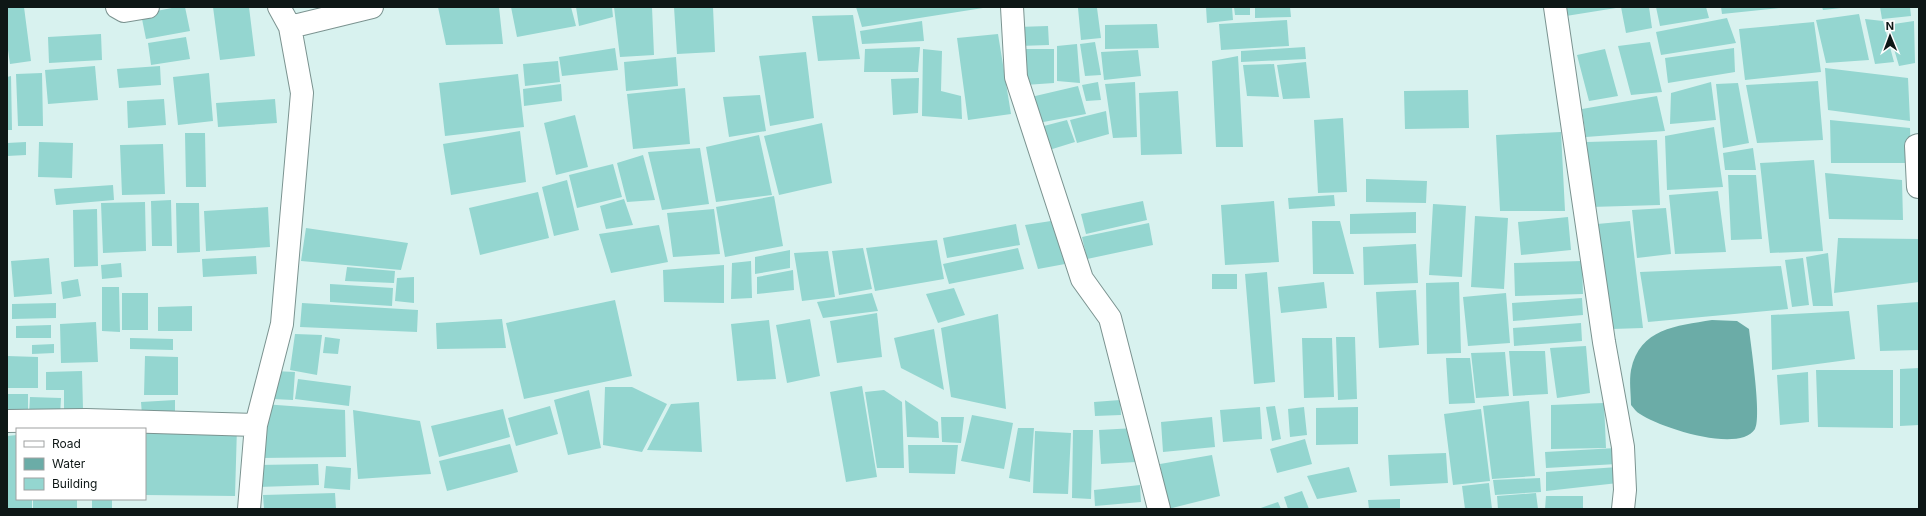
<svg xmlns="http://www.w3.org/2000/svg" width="1926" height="516" font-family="Inter,sans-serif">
	<rect width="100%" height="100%" fill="#d8f2ef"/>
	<!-- water -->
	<path fill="#6baca7" d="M1712,320L1737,321L1749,329C1751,346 1762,418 1755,429C1739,454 1659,427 1640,414C1636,412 1634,408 1631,405C1631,394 1629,381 1631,370C1640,328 1676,326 1712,320Z"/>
	<!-- building -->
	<path fill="#94d6d0" d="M24,7L31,61L10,64L7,43V8Z
		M177,7H185L190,31L146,39L141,14Z
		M213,7H249L255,56L220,60Z
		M438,7H499L503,44L446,45Z
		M511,7H571L576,26L517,37Z
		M576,7H612L613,17L579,26Z
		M614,7H652L654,55L620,57Z
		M674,7H713L715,52L677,54Z
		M856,7H983V8L862,27Z
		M1206,7H1232L1233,20L1207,23Z
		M1234,7H1250V15H1235Z
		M1255,7H1290L1291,17L1255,18Z
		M1564,7H1616V8L1566,16Z
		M1621,7H1649L1652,28L1626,33Z
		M1656,7H1706L1709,18L1660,26Z
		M1721,7H1781V8L1722,14Z
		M1822,7H1841V8L1823,10Z
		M1880,7H1910L1911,16L1882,19Z
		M1078,8H1097L1101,38L1081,40Z
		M1859,14L1869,60L1826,63L1816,20Z
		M853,15L860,59L818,61L812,16Z
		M1727,18L1736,43L1661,55L1656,32Z
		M1865,19L1883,21L1894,62L1875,64Z
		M1287,20L1289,46L1221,50L1219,24Z
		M922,21L924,41L862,44L860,31Z
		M1914,21L1915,63L1899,66L1887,25Z
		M1814,22L1821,72L1745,80L1739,29Z
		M1157,24L1159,48L1105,49V25Z
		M1048,26L1049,45L1018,46L1017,27Z
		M101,34L102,60L49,63L48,37Z
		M998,34L1011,114L968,120L957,38Z
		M186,37L190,59L151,65L148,43Z
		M1095,42L1101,75L1085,76L1080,44Z
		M1650,42L1662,92L1631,95L1618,46Z
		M1077,44L1080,83L1057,81V46Z
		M920,47L918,72H864L865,49Z
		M1305,47L1306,59L1241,62V51Z
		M615,48L618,70L562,76L559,57Z
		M1734,48L1735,72L1668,83L1665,58Z
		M923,49L942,51L941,91L961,96L962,119L922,116Z
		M1023,49H1054V83L1025,85Z
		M1605,49L1618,96L1589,101L1577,55Z
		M1138,50L1141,76L1104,80L1101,52Z
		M806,52L814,118L770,126L759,56Z
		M1238,56L1243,147H1216L1212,61Z
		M676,57L678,86L626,91L624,62Z
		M558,61L560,82L525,86L523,64Z
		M1306,62L1310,98L1283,99L1277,65Z
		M1274,64L1279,97L1247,96L1243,65Z
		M95,66L98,100L48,104L45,70Z
		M160,66L161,85L119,88L117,69Z
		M1825,68L1908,78L1910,121L1828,110Z
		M42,73L43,126H18L16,74Z
		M209,73L213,121L178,125L173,77Z
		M518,74L524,127L445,136L439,83Z
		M11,76L12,130H7V77Z
		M919,78L918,113L893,115L891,79Z
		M1818,81L1823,140L1757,143L1746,85Z
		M1098,82L1101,100L1086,101L1082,85Z
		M1135,82L1137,137L1113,138L1105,84Z
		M1711,82L1716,120L1670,124L1671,93Z
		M1738,83L1749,143L1723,148L1716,84Z
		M561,84L562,101L524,106L523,89Z
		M1078,86L1086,114L1038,123L1031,97Z
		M685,88L690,144L633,149L627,94Z
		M1468,90L1469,128L1405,129L1404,91Z
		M1178,91L1182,154L1141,155L1139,93Z
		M760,95L766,131L729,137L723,97Z
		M1657,96L1665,131L1586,137L1582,109Z
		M164,99L166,125L128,128L127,101Z
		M275,99L277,123L218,127L216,103Z
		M1106,111L1109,134L1077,143L1070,120Z
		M575,115L588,167L556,175L544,123Z
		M1343,118L1347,192L1318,193L1314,120Z
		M1067,120L1075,142L1046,151L1036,128Z
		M1830,120L1910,128L1911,163H1831Z
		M822,123L832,183L779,195L764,136Z
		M1714,127L1723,187L1667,190L1665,136Z
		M520,131L526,182L451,195L443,144Z
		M1561,132L1565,211H1500L1496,135Z
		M185,133H205L206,187H186Z
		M759,135L772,195L716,202L706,147Z
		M1657,140L1660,205L1590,207L1587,142Z
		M26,142V155L7,156V143Z
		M39,142L73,143L72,178L38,177Z
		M163,144L165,194L122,195L120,145Z
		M700,148L709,204L662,210L648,152Z
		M1753,148L1756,170H1725L1723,153Z
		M643,155L655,200L627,202L617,163Z
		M1814,160L1823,251L1770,253L1760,163Z
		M613,164L622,197L577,208L569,175Z
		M1825,173L1902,180L1903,220L1829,219Z
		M1728,175H1756L1762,239L1731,240Z
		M1366,179L1427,181L1426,203L1366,202Z
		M567,180L579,230L554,236L542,187Z
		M113,185L114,200L56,205L54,189Z
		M1718,191L1726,252L1675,254L1669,195Z
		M538,192L549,238L480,255L469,208Z
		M1334,195L1335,206L1289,209L1288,198Z
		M774,196L783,246L725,257L716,207Z
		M624,199L633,225L606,229L600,206Z
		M171,200L172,246H152L151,201Z
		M1143,201L1147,220L1086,234L1081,214Z
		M1274,201L1279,262L1225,265L1221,205Z
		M145,202L146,251L103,253L101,203Z
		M176,203H199L200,252L177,253Z
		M1433,204L1466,206L1462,277L1429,275Z
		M268,207L270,247L206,251L204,211Z
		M1666,208L1671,254L1637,258L1632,210Z
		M97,209L98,266L74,267L73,210Z
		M714,209L720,254L673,257L667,213Z
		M1416,212V233L1350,234V214Z
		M1475,216L1508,218L1504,289L1471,287Z
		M1568,217L1571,250L1521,255L1518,222Z
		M1051,221L1065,264L1038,269L1025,225Z
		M1312,221H1340L1354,274H1313Z
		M1630,221L1643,328L1612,329L1597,224Z
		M1149,223L1153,245L1087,259L1082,237Z
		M1016,224L1020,245L947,258L943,238Z
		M659,225L668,262L611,273L599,234Z
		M306,228L408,243L401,270L301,261Z
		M1838,238L1919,239V282L1834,293Z
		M937,240L944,279L875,291L866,248Z
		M1416,244L1418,283L1364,285L1363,247Z
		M863,248L872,289L839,295L832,251Z
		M1018,248L1024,269L949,284L943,264Z
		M790,250V268L755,274V257Z
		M828,251L835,297L802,301L794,253Z
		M1828,253L1833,306H1813L1806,257Z
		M256,256L257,274L203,277L202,259Z
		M49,258L52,294L14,297L11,261Z
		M1803,258L1809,305L1792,307L1785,260Z
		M751,261L752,298L731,299L732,263Z
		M1582,261L1583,294L1515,296L1514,263Z
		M121,263L122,277L102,279L101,265Z
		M724,265V303L664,302L663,270Z
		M1781,266L1788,309L1648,322L1640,272Z
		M347,267L395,271L394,283L345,281Z
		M793,270L794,290L757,294V277Z
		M1267,272L1275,382L1254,384L1245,274Z
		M1212,274H1237V289H1212Z
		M414,277V303L395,301L397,278Z
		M78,279L81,296L63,299L61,282Z
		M1324,282L1327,308L1281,313L1278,287Z
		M1459,282L1461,353L1427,354L1426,283Z
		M330,284L393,288L392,306L330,302Z
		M102,287H119L120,332L102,331Z
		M954,288L965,315L938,323L926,294Z
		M1416,290L1419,345L1379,348L1376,292Z
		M122,293H148V330H122Z
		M872,293L878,311L823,318L817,302Z
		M1506,293L1510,343L1468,346L1463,297Z
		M1582,298L1583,315L1513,321L1512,303Z
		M615,300L632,376L524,399L506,323Z
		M1919,302V350L1880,351L1877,305Z
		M56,303V318L12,319V304Z
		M302,303L418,310L417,332L300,327Z
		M192,306V331H158V307Z
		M1849,311L1855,359L1772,370L1771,315Z
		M877,313L882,357L837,363L830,321Z
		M998,314L1006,409L951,397L941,328Z
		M502,319L506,348L437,349L436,323Z
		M810,319L820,376L787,383L776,325Z
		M769,320L776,379L737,381L731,324Z
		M96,322L98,362L61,363L60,324Z
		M1581,323L1582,341L1514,346L1513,328Z
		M51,325V338H16V326Z
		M934,329L944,390L901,368L894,338Z
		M295,334L322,335L317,375L290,370Z
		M325,337L340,339L338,354L323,353Z
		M1336,337H1355L1357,399L1338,400Z
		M130,338L173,339V350L130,349Z
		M1302,338H1332L1334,397L1304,398Z
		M54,344V353L32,354V345Z
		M1586,346L1590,393L1557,398L1550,348Z
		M1509,351H1545L1548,394L1513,396Z
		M1505,352L1509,396L1476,398L1471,353Z
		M7,356L38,357V388H7Z
		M145,356L178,357V395H144Z
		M1446,358H1470L1475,403L1449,404Z
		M1919,368V425L1900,426V369Z
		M1816,370H1893V428L1818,427Z
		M82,371L83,409H64V390H46V372Z
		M274,371L295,372L293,400L273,399Z
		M1808,372L1809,422L1780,425L1777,375Z
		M298,379L351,386L349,406L295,399Z
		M862,386L877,477L846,482L830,392Z
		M605,387H632L667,404L642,452L603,445Z
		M589,390L601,448L568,455L554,400Z
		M884,390L902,402L904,468H877L865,392Z
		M7,394H28V414H7Z
		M30,397L61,398L60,416L29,415Z
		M175,400V414L142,415L141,402Z
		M905,400L938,422L939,438L907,437Z
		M1120,400L1121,415L1095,416L1094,402Z
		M1529,401L1535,476L1492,479L1483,406Z
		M699,402L702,452L647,450L671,404Z
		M1604,403L1606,448L1551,449V405Z
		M263,404L345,410L346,457L259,458Z
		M550,406L558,434L516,446L508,418Z
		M1275,406L1281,439L1272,441L1266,407Z
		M1260,407L1262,439L1223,442L1220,410Z
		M1304,407L1307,435L1290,437L1288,409Z
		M1358,407V444L1316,445V408Z
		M503,409L510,437L439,457L431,426Z
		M1481,409L1490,481L1453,485L1444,414Z
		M353,410L420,421L431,474L358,479Z
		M972,415L1013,423L1004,469L961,461Z
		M941,417H964L961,443L942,442Z
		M1212,417L1215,447L1163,452L1161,422Z
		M237,427L235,496L145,495V429Z
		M1018,428H1034L1030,482L1009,478Z
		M1135,428L1136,462L1101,464L1099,430Z
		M1073,430H1093L1091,499L1072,498Z
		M1035,431L1071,433L1068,494L1033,493Z
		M17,435V499H32V509H7V436Z
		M1305,439L1312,464L1277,473L1270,449Z
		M510,444L518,472L447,491L439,461Z
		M908,445H958L955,474L909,473Z
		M1616,448L1617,464L1546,468L1545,452Z
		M1446,453L1448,483L1390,486L1388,455Z
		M1212,455L1220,496L1168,509L1160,464Z
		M318,464L319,485L258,487L257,465Z
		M326,466L351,468L350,490L324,488Z
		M1349,467L1357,492L1317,499L1307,476Z
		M1618,467V483L1546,491V472Z
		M1540,478L1541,492L1495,495L1493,480Z
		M1489,483L1492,509H1465L1462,486Z
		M1140,485L1141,502L1095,506L1094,490Z
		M1302,491L1309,509H1288L1284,497Z
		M335,493L336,509H264L263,495Z
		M1536,493L1538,509H1498L1497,496Z
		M1546,496H1583V509H1545Z
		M92,499H112V509H92Z
		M1400,499V509H1369L1368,500Z
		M33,500H77V509H33Z
		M1278,502L1281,509H1258Z"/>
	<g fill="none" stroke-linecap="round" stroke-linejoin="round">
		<!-- street casing -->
		<g stroke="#7b9390" stroke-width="24">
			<path id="street" d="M117,7L124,11L148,7
				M279,7L290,27L372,7
				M1012,7L1016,77L1082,279L1110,318L1159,509
				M1555,7L1604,342L1623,447L1625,490L1623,509
				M1919,145L1916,146L1918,187H1919
				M7,421L86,420L256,425
				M249,509L256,425L282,324L302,93L290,27"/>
		</g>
		<!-- street -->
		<use href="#street" stroke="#fff" stroke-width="22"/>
	</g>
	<!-- border -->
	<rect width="1926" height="516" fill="none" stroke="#0e1716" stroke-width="16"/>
	<!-- legend -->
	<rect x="16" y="428" width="130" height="72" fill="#ffffff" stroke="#9fa2a2"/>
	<rect x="24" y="441" width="20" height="6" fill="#ffffff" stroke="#9fa2a2"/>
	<text x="52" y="448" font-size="12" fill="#0e1716">Road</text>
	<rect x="24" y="458" width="20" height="12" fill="#6baca7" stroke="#9fa2a2"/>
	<text x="52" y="468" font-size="12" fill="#0e1716">Water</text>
	<rect x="24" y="478" width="20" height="12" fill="#94d6d0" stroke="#9fa2a2"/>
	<text x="52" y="488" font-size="12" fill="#0e1716">Building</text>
	<!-- north arrow -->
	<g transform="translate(1890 36) rotate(359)" stroke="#ffffff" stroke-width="3" paint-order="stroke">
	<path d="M0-3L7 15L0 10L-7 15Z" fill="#0e1716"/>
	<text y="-6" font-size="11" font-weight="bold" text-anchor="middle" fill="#0e1716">N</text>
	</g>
</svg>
